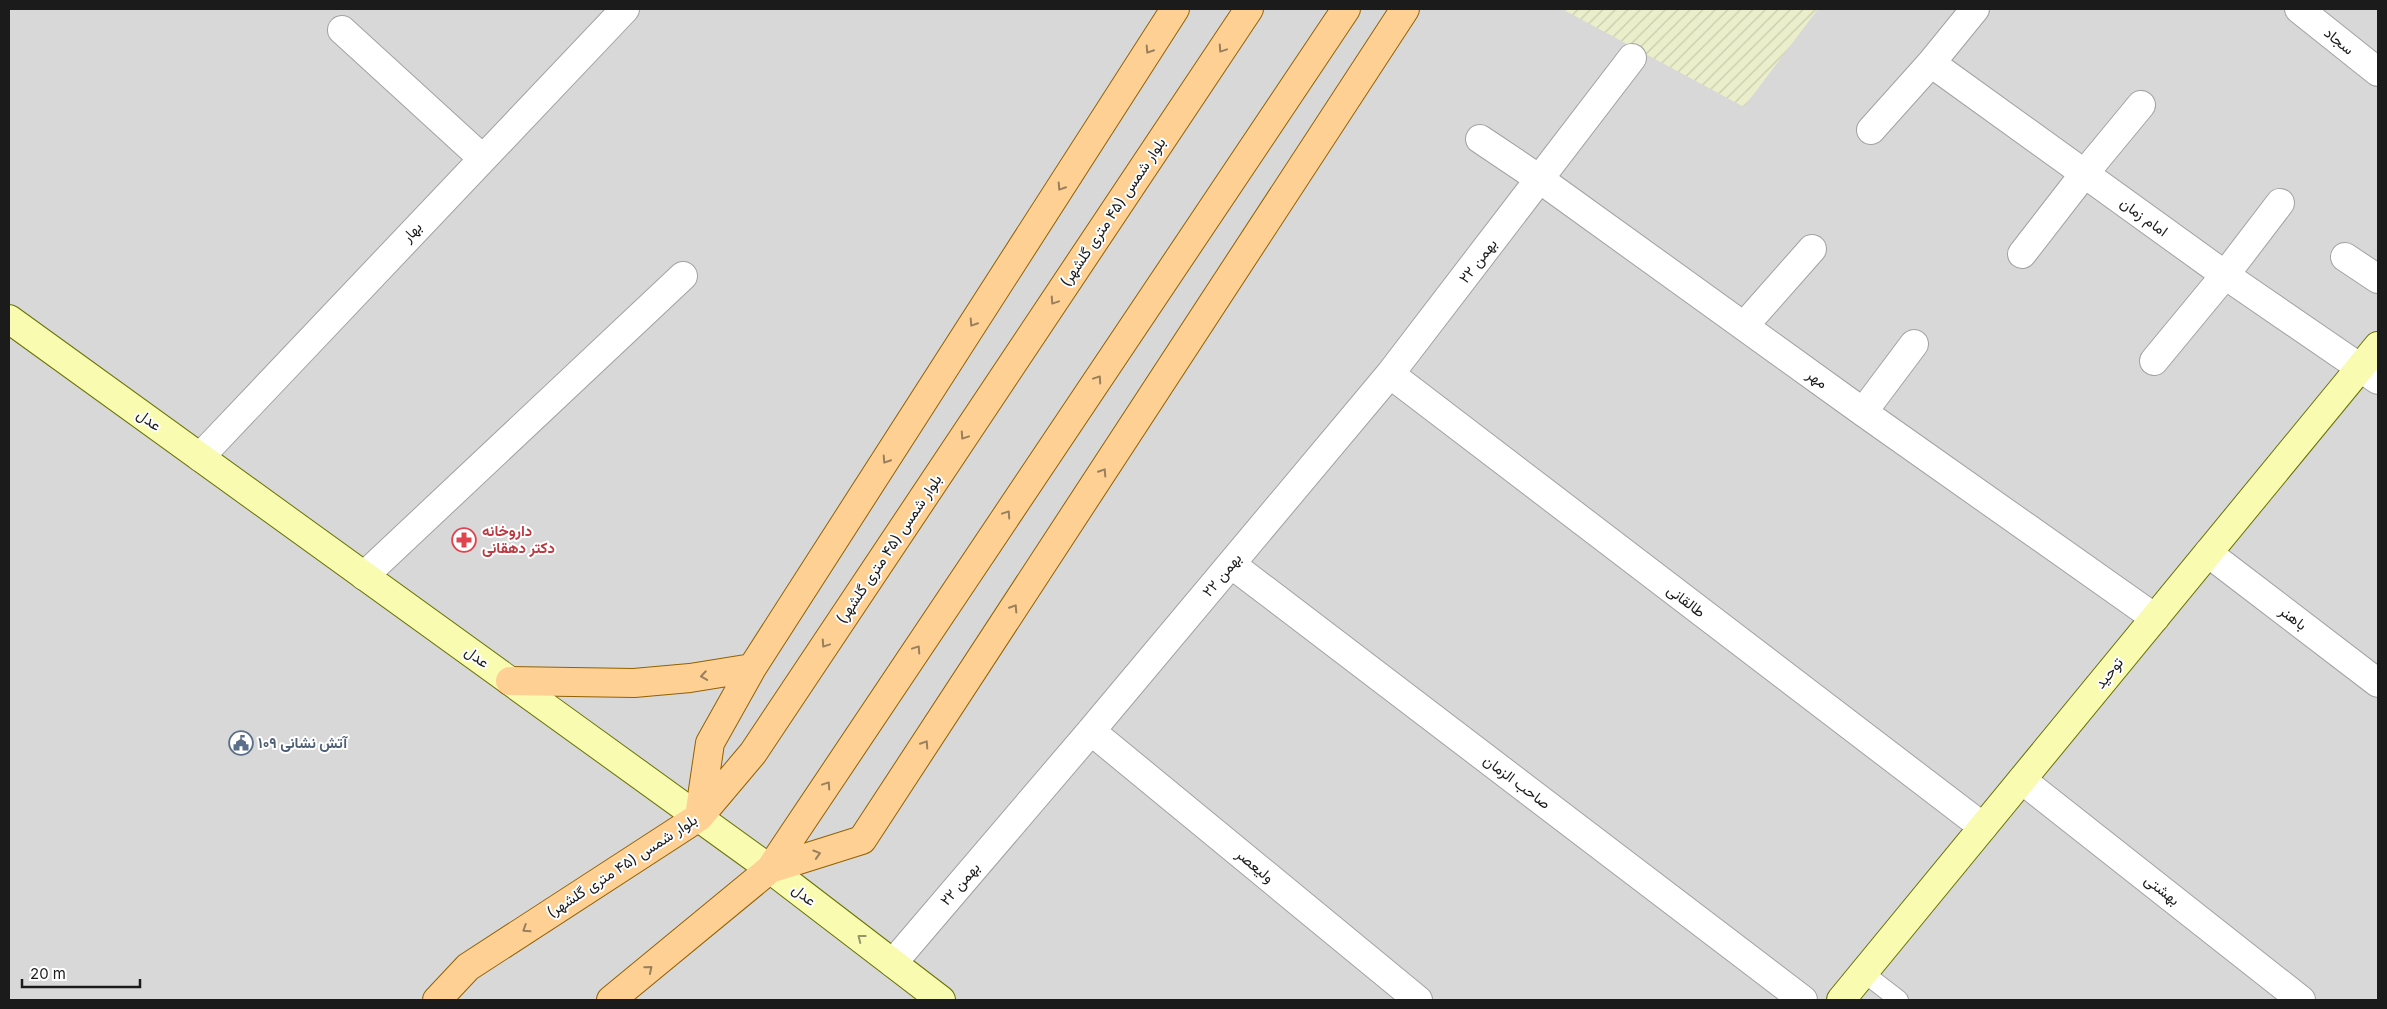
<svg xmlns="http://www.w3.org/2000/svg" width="2387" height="1009" font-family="Inter,Vazirmatn,sans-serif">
	<defs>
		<pattern id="farmland-furrows" width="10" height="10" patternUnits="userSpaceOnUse" patternTransform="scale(1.25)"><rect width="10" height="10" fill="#ebeeca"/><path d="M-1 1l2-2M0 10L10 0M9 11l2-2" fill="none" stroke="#c9ccad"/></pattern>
	</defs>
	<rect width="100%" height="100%" fill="#ede9e0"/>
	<!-- residential -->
	<path fill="#d9d8d8" d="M9,9H2378V1000H9Z"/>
	<!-- farmland -->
	<path fill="url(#farmland-furrows)" d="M1562,9H1818L1744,107Z"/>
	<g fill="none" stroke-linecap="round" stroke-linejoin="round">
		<!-- lane casing -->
		<g stroke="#a2a2a2" stroke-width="20">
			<path id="lane" d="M1864,973L1899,1000"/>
		</g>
		<!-- street casing -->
		<g stroke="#a2a2a2" stroke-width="30">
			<path id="street" d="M2299,9L2378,72
				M342,30L482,158
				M1931,63L2225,275L2378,380
				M1871,130L1931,63L1975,9
				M1480,139L1541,180L1863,412L2155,618
				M2022,254L2084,174L2141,105
				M2345,257L2378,279
				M1744,326L1812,249
				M2154,361L2225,275L2280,203
				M1390,374L1983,827
				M1863,412L1914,344
				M200,457L625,9
				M2208,553L2378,683
				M1231,564L1803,1000
				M364,576L683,276
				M1091,731L1418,1000
				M2022,780L2301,1000
				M893,963L1091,731L1390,374L1632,58"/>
		</g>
		<!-- secondary casing -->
		<g stroke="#687301" stroke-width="30">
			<path id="secondary" d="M9,319L770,869L941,1000
				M1841,1000L2378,346"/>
		</g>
		<!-- primary casing -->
		<g stroke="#926100" stroke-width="30">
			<path id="primary" d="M510,681L634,683L690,678L752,668
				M699,817L710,743L752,668L1175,9
				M770,869L862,840L1405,9
				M437,1000L468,967L699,817L753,753L1249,9
				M611,1000L770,869L1346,9"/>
		</g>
		<!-- lane -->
		<use href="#lane" stroke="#fff" stroke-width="18"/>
		<!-- street -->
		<use href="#street" stroke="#fff" stroke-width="28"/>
		<!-- secondary -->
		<use href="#secondary" stroke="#f8fbb0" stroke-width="28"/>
		<!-- primary -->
		<use href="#primary" stroke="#ffd093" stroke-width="28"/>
	</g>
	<!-- one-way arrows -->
	<defs><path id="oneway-chevron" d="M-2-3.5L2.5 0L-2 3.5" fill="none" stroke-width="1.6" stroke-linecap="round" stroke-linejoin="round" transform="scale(1.25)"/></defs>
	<g stroke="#987f5d">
		<use href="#oneway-chevron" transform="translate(1222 49) rotate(124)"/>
		<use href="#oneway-chevron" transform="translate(1149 50) rotate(123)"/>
		<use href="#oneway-chevron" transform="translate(1061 187) rotate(123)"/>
		<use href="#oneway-chevron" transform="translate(1054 301) rotate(124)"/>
		<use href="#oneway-chevron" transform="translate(973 323) rotate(123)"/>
		<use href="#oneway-chevron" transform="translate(1098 379) rotate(-56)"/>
		<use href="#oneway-chevron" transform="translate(964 436) rotate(124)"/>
		<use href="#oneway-chevron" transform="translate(886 460) rotate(123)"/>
		<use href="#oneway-chevron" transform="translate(1103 472) rotate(-57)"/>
		<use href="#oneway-chevron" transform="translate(1007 514) rotate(-56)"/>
		<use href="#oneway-chevron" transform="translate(1014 608) rotate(-57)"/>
		<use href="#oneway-chevron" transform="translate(825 644) rotate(124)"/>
		<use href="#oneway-chevron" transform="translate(917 649) rotate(-56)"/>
		<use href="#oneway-chevron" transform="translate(704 676) rotate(171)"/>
		<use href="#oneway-chevron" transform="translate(925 744) rotate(-57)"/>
		<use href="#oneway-chevron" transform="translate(827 785) rotate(-56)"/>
		<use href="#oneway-chevron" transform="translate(817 854) rotate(-17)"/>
		<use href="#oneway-chevron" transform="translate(526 929) rotate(147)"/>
		<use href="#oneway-chevron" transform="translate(649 969) rotate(-40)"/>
	</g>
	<use stroke="#95966d" href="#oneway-chevron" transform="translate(861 938) rotate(-142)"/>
	<!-- icons -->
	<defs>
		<g id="pharmacy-ring" transform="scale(1.25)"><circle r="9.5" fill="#fff" stroke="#e0444e" stroke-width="1.5"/><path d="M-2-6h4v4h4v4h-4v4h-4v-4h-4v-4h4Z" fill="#e0444e"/></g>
		<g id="civic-ring" transform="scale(1.25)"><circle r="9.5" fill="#fff" stroke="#5c6f8a" stroke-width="1.5"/><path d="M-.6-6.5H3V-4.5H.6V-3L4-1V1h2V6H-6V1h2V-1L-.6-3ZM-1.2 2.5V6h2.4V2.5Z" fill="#5c6f8a"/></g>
	</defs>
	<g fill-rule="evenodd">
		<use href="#pharmacy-ring" x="464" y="540"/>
		<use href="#civic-ring" x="241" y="743"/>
	</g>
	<g text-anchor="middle" stroke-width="4" stroke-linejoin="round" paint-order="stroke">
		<!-- street labels -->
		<g font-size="15" fill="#1b1b1b" stroke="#fff">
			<text transform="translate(2339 41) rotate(39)" y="5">سجاد</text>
			<text transform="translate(1113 212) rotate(-56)" y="5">بلوار شمس (۴۵ متری گلشهر)</text>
			<text transform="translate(2144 217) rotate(36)" y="5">امام زمان</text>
			<text transform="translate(412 232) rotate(-47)" y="5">بهار</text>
			<text transform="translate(1478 261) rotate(-52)" y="5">۲۲ بهمن</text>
			<text transform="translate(1817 379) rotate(36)" y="5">مهر</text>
			<text transform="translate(149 420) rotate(36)" y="5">عدل</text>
			<text transform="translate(889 549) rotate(-56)" y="5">بلوار شمس (۴۵ متری گلشهر)</text>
			<text transform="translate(1222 575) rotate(-50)" y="5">۲۲ بهمن</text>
			<text transform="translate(1686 601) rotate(37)" y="5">طالقانی</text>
			<text transform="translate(2293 618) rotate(37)" y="5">باهنر</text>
			<text transform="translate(477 657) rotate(36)" y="5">عدل</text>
			<text transform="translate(2109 673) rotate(-51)" y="5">توحید</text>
			<text transform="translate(1517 782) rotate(37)" y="5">صاحب الزمان</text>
			<text transform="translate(622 866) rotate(-33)" y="5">بلوار شمس (۴۵ متری گلشهر)</text>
			<text transform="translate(1255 866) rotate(40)" y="5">ولیعصر</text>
			<text transform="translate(960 884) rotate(-49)" y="5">۲۲ بهمن</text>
			<text transform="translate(2162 890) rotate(38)" y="5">بهشتی</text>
			<text transform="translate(804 895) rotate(38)" y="5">عدل</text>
		</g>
		<!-- health labels -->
		<g font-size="15" font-weight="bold" fill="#be3a42" stroke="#fff" text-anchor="start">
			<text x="482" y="536">داروخانه<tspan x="482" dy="17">دکتر دهقانی</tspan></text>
		</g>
		<!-- service labels -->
		<g font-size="15" font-weight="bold" fill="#4e5e75" stroke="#fff" text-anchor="start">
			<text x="258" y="748">آتش نشانی ۱۰۹</text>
		</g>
	</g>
	<!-- border -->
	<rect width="2387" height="1009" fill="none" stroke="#1b1b1b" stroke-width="20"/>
	<!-- scale -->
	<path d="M22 979v8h118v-8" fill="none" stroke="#1b1b1b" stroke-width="2.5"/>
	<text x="30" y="979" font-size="15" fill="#1b1b1b" stroke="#ffffff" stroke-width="4" paint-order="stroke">20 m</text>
</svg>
